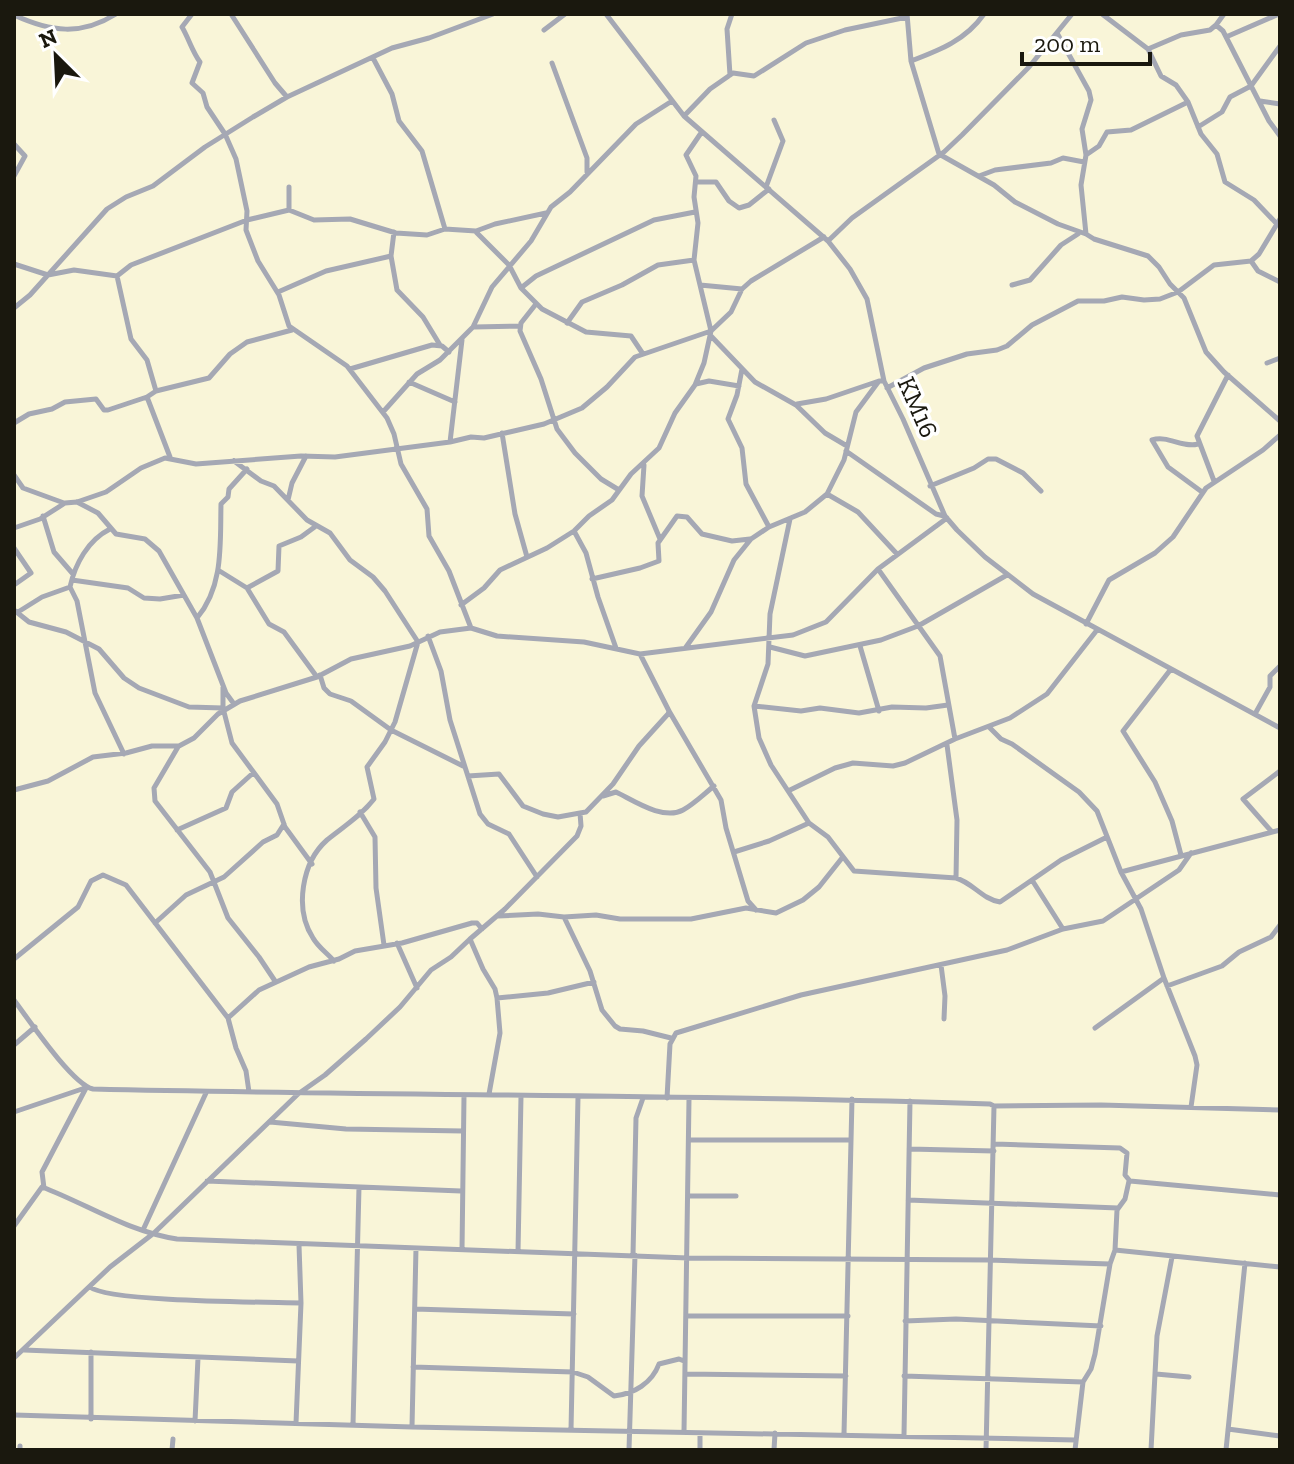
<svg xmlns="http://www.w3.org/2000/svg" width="1294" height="1464" font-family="'Zilla Slab',serif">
	<rect width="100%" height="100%" fill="#f9f5d8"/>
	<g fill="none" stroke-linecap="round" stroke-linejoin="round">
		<!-- minor -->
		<path stroke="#a5a8b4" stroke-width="5" d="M192,14L182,27C189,39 192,51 200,62L192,83L203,93L207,107L225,134L236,159L247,211L246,230L258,261L279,295L289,326L347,366L387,418L394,434L401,464L427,509L429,536L449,571L471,628
			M231,14L275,83L287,97
			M606,14L684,116L828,241L850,269L867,299L884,381L903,419L945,516L957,530L985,557L1033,594L1280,728
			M907,14L911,61L939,154L994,185L1015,202L1058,224L1086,234
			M1102,14L1148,49L1161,76L1176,85L1188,102L1201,134L1217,154L1225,182L1254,200L1276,223
			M1224,14L1216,25L1223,31L1269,121L1280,136
			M14,15C51,32 81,36 116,14
			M544,30L565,14
			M1057,33L1089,91L1091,100L1082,129L1086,155L1081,185L1086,234L1094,239L1148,256L1159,267L1170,284L1184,298L1206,352L1224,372L1280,421
			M1226,37L1279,14
			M1148,49L1181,35L1210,30L1216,25
			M373,58L392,94L399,121L422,151L445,229
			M911,61C940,50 966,40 984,14
			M552,63L587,158V172
			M730,75L727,29L732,14
			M1260,101L1280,104
			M684,116L710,89L733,73L754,76L806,43L845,30L907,17
			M1198,127L1222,112L1230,97L1251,86L1280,46
			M14,144L25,156L14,176
			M1086,155L1099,146L1107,132L1131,130L1188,102
			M979,176L995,170L1051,163L1063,158L1084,162
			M697,182H716L729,201L739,208L749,205L769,189
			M289,187V210
			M766,187L783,141L774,120
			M394,232L391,256L397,290L423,317L440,345
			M476,232L509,265L521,288L542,309L586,332L631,336L643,354
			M828,241L852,218L944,152L962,135L1029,67L1072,14
			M1251,261L1258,271L1280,282
			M14,264L48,275L74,270L117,276L131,265L247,220L289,210L314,220L350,219L396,233L427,235L445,229L476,231L495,224L546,213
			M117,276L131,339L147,360L156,391
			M700,285L742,289
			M1012,285L1030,280L1061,245L1078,234
			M521,288L536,276L654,220L695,212
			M278,292L326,271L391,256
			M536,304L521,323L520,331L541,379L557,429L575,453L601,479L619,490
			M14,308L30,295L107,209L126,197L153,186L205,147L253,117L287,97L392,48L429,38L493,14
			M567,323L582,302L622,285L658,265L694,260
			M474,327L520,326
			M711,336L755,382L796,405L825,433L847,446
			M1267,363L1280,358
			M350,369L432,345L442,346L449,352
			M742,369L737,395L728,419L742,448L746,484L769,527
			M409,382L455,402
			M696,384L709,381L739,386
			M887,388L924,368L967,354L997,350L1007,346L1032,325L1078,301H1104L1122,297L1144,300L1160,299L1178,292L1214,265L1251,261L1259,254L1280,219
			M797,404L826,399L879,381
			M383,412L417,374L440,360L473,327L492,287L531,241L551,207L570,192L636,124L672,101
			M14,423L29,414L52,409L65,402L96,399L104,410H108L147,397
			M502,433L515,514L527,557
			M450,442L462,340
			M1198,444C1182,448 1168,435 1152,440L1168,467L1202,492
			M846,451L936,514L944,516
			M170,457L147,397L156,391L209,378L230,354L247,342L292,330
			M234,461L261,481L274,486L307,520L330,533L350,560L373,577L385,591L418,642L395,722L385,742L367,767L374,799C361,816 343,827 327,840C302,862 294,909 313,938C318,947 327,953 334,961
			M644,465L642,496L660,539
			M14,475L23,488L64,503
			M1214,481L1197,436L1228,375
			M930,486L974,468L988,459H996L1023,473L1041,491
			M827,494L858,512L897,554
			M288,500L292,483L306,456
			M77,502L98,513L116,534L145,539L159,551L197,618L226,693L234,704
			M43,516L54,552L73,574
			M790,519L770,614L768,664L754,706L759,738L771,765L809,823L828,837L854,871L956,878C973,883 982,899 1000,902L1061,860L1107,837
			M14,528L40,519L65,503L77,502L106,492L141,468L165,458L196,464L301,456L335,457L450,442L471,437L484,438L544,424L582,408L607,387L635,357L711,331L731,312L742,289L751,281L824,237
			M110,529C88,540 75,564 70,587L77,601L95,693L124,754
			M574,531L586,553L598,597L616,648
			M14,548L31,573L14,585
			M878,569L940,656L955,739
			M218,570L247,588L269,624L284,632L317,677
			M592,579L640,568L659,561L658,543L677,516L687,517L702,534L732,541L750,539
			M72,580L128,588L144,598L160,599L184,595
			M247,588L278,571L279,546L301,537L316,526
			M461,605L484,588L500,570L547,548L574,531L589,516L612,500L631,474L659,448L675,413L695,385L704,363L711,331L694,260L698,223L694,197L696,176L686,155L701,133
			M14,610L29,622L66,632L99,649L124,678L139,688L189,707L223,708
			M18,612L42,597L70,587
			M197,618C224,586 220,543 221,504L228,497L229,489L247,469
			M1086,624L1109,580L1155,553L1173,537L1206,488L1263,450L1280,435
			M428,636L441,671L450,720L480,814L488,824L509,834L537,877
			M860,646L879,711
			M686,647L711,612L734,560L751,539L769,527L805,512L827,494L844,460L856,412L879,381H884
			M770,647L805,656L881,640L918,626L1007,575
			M1171,669L1123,731L1155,782L1172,821L1181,855
			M320,675L324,688L330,694L351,701L391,730L463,766
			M223,687V708L232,743L277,804L285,827L312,864
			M754,706L801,711L820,708L859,713L892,707L926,708L948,705
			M669,711L721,800L726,828L748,901L756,910
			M1255,714L1270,687V676L1280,666
			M990,728L1001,739L1012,744L1079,792L1097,811L1121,872L1141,909L1164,978L1195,1056L1197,1065L1191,1107
			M947,745L957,820L956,878
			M178,747L154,788L155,801L210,872L228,918L259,957L275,981
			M468,776L499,774L523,806L543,814L558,817L580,813
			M14,790L48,781L93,757L126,753L152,746H179L194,738L218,714L240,701L317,677L351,659L410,646L440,632L471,628L497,636L584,642L640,654L793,635L826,622L878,569L947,518
			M788,791L835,768L853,763L893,766L905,763L955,739L1010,718L1047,694L1097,630
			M603,796L616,792C633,800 663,821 683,810C694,804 704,794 714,786
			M360,812L375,837L376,888L384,945
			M177,830L226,808L232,792L253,773
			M1272,832L1243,799L1280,771
			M734,852L769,841L809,823
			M1121,872L1280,830
			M1032,880L1063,929
			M498,916L538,914L564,917L590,971L602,1010L615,1026L620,1029L643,1031L671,1038
			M564,917L596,915L620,919H691L746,908L776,913L803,900L819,887L842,858
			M155,923L186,895L224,877L263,842L277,835L284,824
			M397,943L417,988
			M14,959L78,907L91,881L103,875L126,885L228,1018L236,1048L246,1071L249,1092
			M941,965L945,996L944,1019
			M1167,986L1222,966L1239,952L1271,937L1280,925
			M497,998L548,993L594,982
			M14,1000C29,1020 72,1084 93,1089C392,1096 691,1094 990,1104L994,1106L1101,1105L1280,1110
			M228,1018L259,990L309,967L339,959L355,951L402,943L472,923H477L482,929
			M1095,1028L1164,978
			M14,1045L35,1027
			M489,1094L500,1033L497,998L495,989L483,969L470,939L505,909L577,836L581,826L580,813L586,812L613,784L639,746L668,714L669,711L640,654
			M667,1098L670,1044L676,1033L801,995L1007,950L1063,929L1103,921L1179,870L1191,853
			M14,1112L85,1088
			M270,1122L346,1129L463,1131
			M689,1140H851
			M995,1144L1120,1148L1127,1153L1125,1175L1130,1181L1280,1195
			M909,1149L994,1151
			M207,1181L461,1191
			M44,1188L42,1172L86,1088
			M688,1196H736
			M908,1200L1118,1208
			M14,1226L42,1187C87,1204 129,1232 177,1239L688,1258L989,1260L1110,1264L1115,1250L1280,1267
			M143,1230L206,1093
			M462,1250L464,1096
			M1115,1250L1117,1210L1125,1199L1129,1181
			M518,1252L521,1096
			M633,1255L636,1118L643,1098
			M90,1287C107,1302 268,1302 301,1303
			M415,1309L574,1314
			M687,1316H848
			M905,1321L956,1319L1101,1326
			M24,1350L298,1361
			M14,1358L110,1267L154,1233L298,1094L325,1075L366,1039L400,1007L431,970L451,957L470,939
			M413,1367L573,1372L588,1377L614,1396C634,1394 652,1383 659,1364L679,1359L684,1361
			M685,1374L846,1376
			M1156,1374L1189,1377
			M904,1376L1083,1382
			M14,1415L412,1427L1076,1440
			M91,1419V1352
			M195,1421L198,1358
			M296,1423L301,1303L299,1245
			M353,1425L359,1187
			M412,1427L416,1248
			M1228,1429L1280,1436
			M571,1430L578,1097
			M684,1432L689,1099
			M844,1434L852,1099
			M904,1435L910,1101
			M20,1450V1446
			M172,1450L173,1439
			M629,1450L635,1255
			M700,1450V1434
			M774,1450L775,1433
			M986,1450L994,1106
			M1075,1450L1083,1382L1091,1369L1095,1354L1110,1264
			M1151,1450L1157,1336L1172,1257
			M1226,1450L1245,1263"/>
	</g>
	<g text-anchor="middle" stroke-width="7" stroke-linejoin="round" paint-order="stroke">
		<!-- street labels -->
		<g font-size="26" fill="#1a180e" stroke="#fff">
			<text transform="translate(918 407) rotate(66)" y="9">KM16</text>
		</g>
	</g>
	<!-- border -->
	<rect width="1294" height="1464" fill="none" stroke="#1a180e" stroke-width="32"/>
	<!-- north arrow -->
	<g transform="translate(56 56) rotate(336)" stroke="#ffffff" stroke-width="6" paint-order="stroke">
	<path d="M0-6L14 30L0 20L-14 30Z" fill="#1a180e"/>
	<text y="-12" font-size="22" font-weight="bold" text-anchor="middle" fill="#1a180e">N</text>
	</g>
	<!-- scale -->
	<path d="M1022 52v12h128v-12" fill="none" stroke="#1a180e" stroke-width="4"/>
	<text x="1034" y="52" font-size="24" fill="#1a180e" stroke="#ffffff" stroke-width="6" paint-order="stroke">200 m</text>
</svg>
